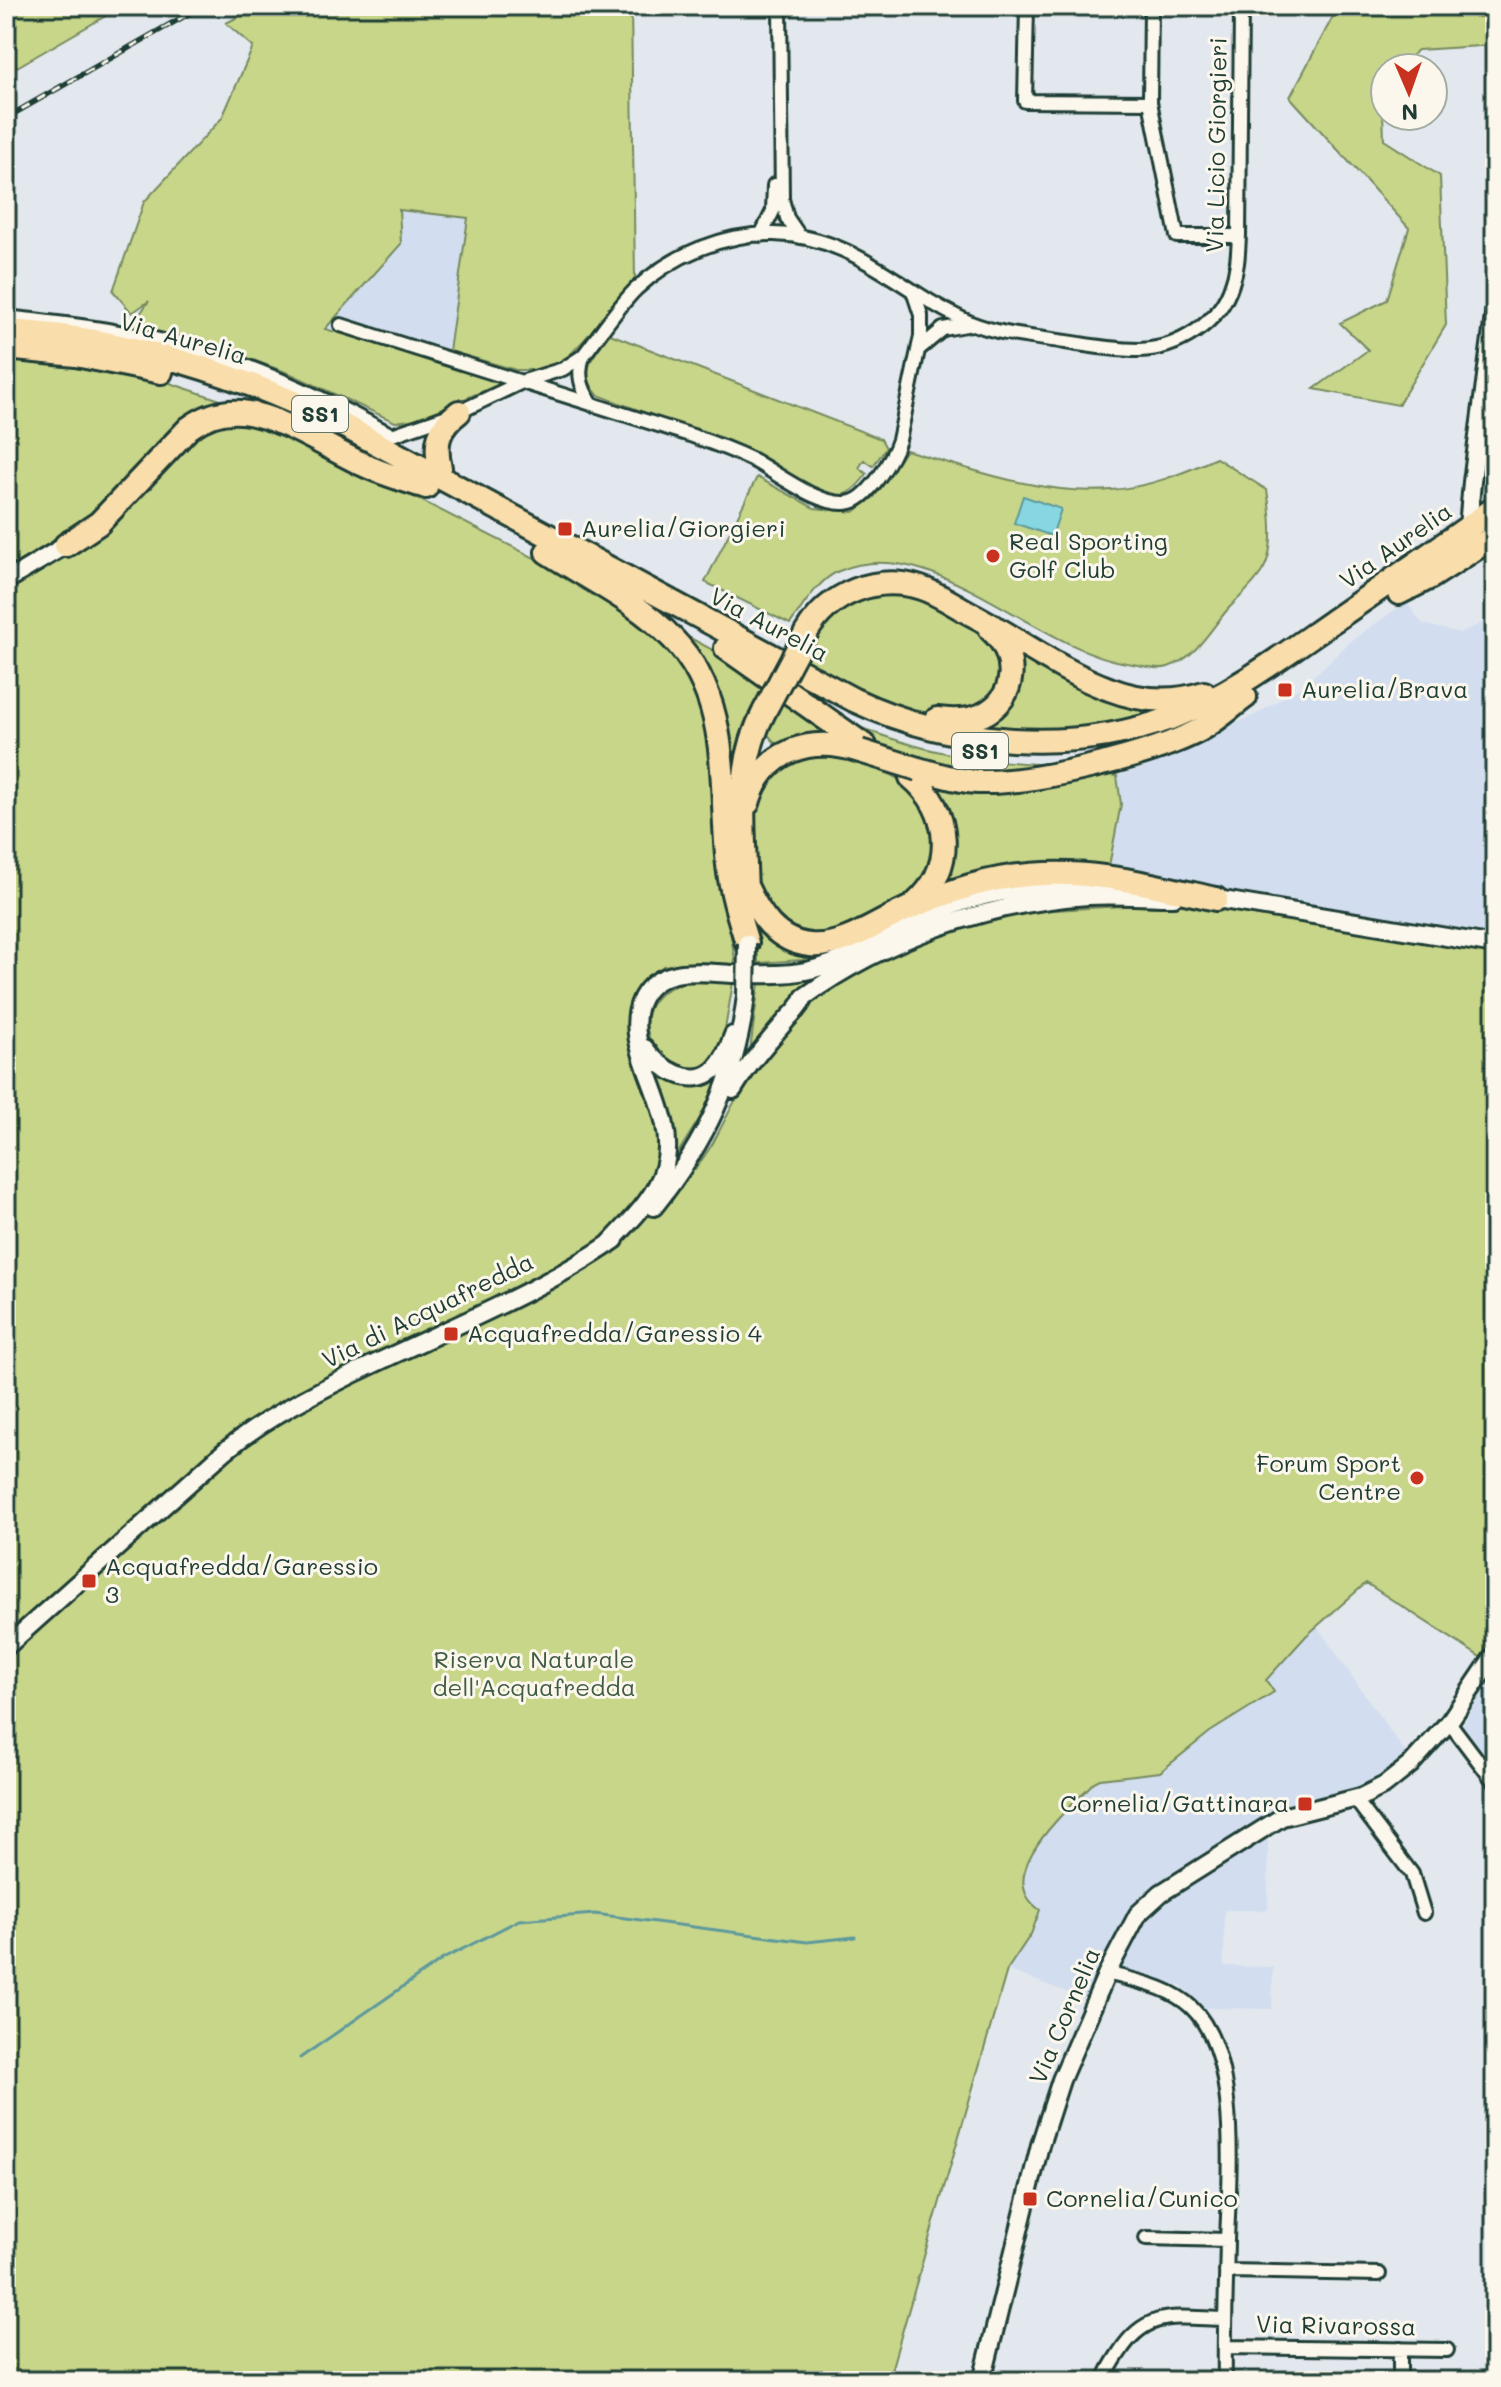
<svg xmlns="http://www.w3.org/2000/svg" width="1501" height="2387" font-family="Mali,sans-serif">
	<rect width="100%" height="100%" fill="#e3e8ee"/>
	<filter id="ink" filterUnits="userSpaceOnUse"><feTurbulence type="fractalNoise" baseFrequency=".0125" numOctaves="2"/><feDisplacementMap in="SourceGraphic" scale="16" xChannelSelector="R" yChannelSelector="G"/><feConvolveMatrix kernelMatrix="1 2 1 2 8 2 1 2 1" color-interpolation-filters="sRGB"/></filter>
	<g filter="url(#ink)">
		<!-- built -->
		<path fill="#d2deef" d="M399,209L468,218L449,351L370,331L366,340L324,329L401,244Z
			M1406,602L1423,624L1460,633L1495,617V940L1423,929L1106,868L1120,815L1121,804L1117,776L1149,766L1181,745L1255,715L1304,685L1351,641Z
			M1334,1611L1317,1626L1409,1758L1359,1793L1276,1815L1208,1853L1148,1895L1088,2000L1007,1970L1023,1875L1033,1853L1056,1819L1094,1782Z
			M1495,1668V1773L1461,1728Z
			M1268,1834V1910H1224V1966L1273,1967L1272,2009L1205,2008L1181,1986L1118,1969L1136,1927L1150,1908Z"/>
		<!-- green -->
		<path fill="#c8d68a" stroke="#748a5f" stroke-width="2" d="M6,6H123L17,67L6,48Z
			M260,6H631L635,278L586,338L563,362L543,370H516L449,351L468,218L399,210L401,244L325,329L507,381L417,419L395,422L291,374L234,353L130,328L149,301L132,313L113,291L144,202L222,118L253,47L226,23Z
			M1344,6H1495V45L1418,50L1397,68H1385V78L1382,81L1384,140L1440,176L1446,325L1398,405L1314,389L1368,350L1340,323L1387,300L1409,228L1290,97L1337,9Z
			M610,334L881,439L886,448L873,466L864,460L859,468L867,474C857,487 848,498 830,496L743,449L598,395C577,372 594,354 610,334Z
			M6,357L122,372L167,382L229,403L576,579L664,637L707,709L721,880L735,959L734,964L695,962L664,966L646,977L629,1004V1034L656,1110L672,1163L695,1170L713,1143L742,1087L789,1020L824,990L847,976L941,932L1020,912L1175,903L1495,952V1637L1482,1658L1366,1583L1306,1636L1266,1680L1274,1692L1210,1732L1160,1772L1100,1779L1094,1782C1069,1809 989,1875 1040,1910L1031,1934L1007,1970L888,2381H6Z
			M906,450C969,469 1044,496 1111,490C1149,487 1182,474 1216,458L1267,490C1271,515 1276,552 1261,573C1252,587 1239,597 1228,609C1210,630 1195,659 1168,667C1157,671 1138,664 1126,663C1034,648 932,531 839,571C818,580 804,605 790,624L705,582L757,477L814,508L854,512L874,497Z
			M869,594L918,595L987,633L1006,662L990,704C976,708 956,716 942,715C899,712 841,678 802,660L830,614Z
			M677,631L741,665L768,684L734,801L727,727Z
			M1018,653L1166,707C1125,722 1078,731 1034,731C1013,731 992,728 971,727L987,721Z
			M783,699L841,739L775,743L765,731Z
			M837,718C917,752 973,762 1060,765L980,776L894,755Z
			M818,755L848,757L892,775L915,792L935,828L931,865L917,887L902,900L842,931L810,936L782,923L762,894L757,875L754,813L760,796L779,769L793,761Z
			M1101,774L1117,776L1121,804L1109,866L1074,864L938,889C951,843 963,817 927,777Z
			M757,920L828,950L802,960L758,963Z
			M837,968L802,989L793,1003L750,1051L759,983Z
			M692,982L733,983L724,1035L711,1063C653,1092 610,992 692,982Z
			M659,1072L719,1075L703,1113L674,1159C674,1128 667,1104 656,1075Z"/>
		<!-- water -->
		<path fill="#87d7e2" stroke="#5d999c" stroke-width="2" d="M1023,496L1061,509L1052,536L1014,523Z"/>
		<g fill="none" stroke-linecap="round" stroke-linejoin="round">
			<!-- stream -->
			<path stroke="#5d999c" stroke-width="3" d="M300,2058L443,1959L519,1920L595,1914L807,1942L855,1937"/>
			<!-- secondary-tunnel -->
			<path stroke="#bcc6c9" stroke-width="16" stroke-dasharray="16 8" stroke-linecap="butt" d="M1489,438L1486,491L1491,522"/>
			<!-- street casing -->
			<g stroke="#1f3d34" stroke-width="18">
				<path id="street" d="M780,6L782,199L787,218L800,237
					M1027,6L1025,101L1150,102
					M1151,6L1150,102L1177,236H1239
					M761,235L773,211L774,185
					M6,317C71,324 138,332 201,351C268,371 331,401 392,435L459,412L524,381L563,369L583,356
					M341,325L693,436C713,443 732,450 751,459C776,472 823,510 851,502C870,497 893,458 899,440L921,336V315L913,291
					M919,349L943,329L972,324
					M591,403C581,388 577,374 583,356C600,334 616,309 636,289C672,255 725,233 774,234C857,236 901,293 971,323C1001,335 1035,337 1066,342C1090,346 1115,350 1139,350C1178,349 1220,323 1232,284C1238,268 1238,252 1239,236L1241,6
					M1449,1722L1495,1783
					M1355,1799L1412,1874L1424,1913
					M1107,1973C1135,1981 1169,1986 1191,2007C1241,2054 1229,2177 1227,2241C1226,2288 1224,2334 1225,2381
					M1146,2238L1227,2240
					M1226,2271L1379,2274
					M1225,2347L1447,2350
					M1400,2349V2381
					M1104,2381C1107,2371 1113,2362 1119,2353C1147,2308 1178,2318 1225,2319"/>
			</g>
			<!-- secondary casing -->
			<g stroke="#1f3d34" stroke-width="22">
				<path id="secondary" d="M1489,438L1495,393
					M1468,527L1472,482L1495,308
					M6,581L66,545
					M1205,897L1495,945
					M645,1048C658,1068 693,1090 715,1069C724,1060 729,1047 733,1035
					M733,1090C748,1065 766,1044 785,1022C792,1013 800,1009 804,997C886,938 988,903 1088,896C1117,894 1145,897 1174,897
					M654,1207C706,1142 736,1079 746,996
					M608,1245C629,1222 655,1199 664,1168C682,1109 617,1048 642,998C660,964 704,973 735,974C761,974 788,976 814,969C856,958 894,930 934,913C983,891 1041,884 1094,886
					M6,1647L225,1451C265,1418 309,1396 355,1373C439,1332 539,1293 615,1240
					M982,2381L1040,2145L1061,2080L1107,1973L1138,1914L1161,1893L1282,1817L1361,1797L1385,1785L1410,1765L1449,1722L1495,1654"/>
			</g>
			<!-- highway casing -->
			<g stroke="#1f3d34" stroke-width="28">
				<path id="highway" d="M6,331C125,337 245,375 350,429L854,700C952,746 1072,755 1174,717C1230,695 1281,657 1330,623C1385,585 1441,547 1495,508
					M6,348L76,355L161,372
					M440,468C434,443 438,428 459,412
					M66,545L99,523L189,428C205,416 222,410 242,412C280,416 326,447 362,464C382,474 404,480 426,487
					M547,552C589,579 638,602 673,639C733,701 719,786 728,865C731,892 739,917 747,943
					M1399,593L1431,577L1495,536
					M806,633C829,593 876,574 921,588C940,594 957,607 975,616C1018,639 1064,673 1109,689C1140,701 1173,703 1204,693
					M726,648L865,746
					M937,719C952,721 968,721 982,715C1018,698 1019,654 991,630
					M918,769C937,774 957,781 978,782C1035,784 1150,756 1200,730C1216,721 1230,708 1245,697
					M911,777C952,811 956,868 915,904
					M748,803C763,750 810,735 860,751
					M746,886C759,914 776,942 810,945C846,948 880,920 912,907C931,899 950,892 970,886C1059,860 1129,880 1216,899
					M746,901C746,835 732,771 765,710"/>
			</g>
			<!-- street -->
			<use href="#street" stroke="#fbf7ec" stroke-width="12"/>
			<!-- secondary -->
			<use href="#secondary" stroke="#fbf7ec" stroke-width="16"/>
			<!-- highway -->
			<use href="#highway" stroke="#f9ddab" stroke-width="22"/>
			<!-- rail casing -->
			<g stroke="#1f3d34" stroke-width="6">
				<path id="rail" d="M6,118L202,6"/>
			</g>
			<!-- rail -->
			<use href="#rail" stroke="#fbf7ec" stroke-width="3" stroke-dasharray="9" stroke-linecap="butt"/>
			<!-- secondary-bridge casing -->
			<g stroke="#1f3d34" stroke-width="22" stroke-linecap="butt">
				<path id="secondary-bridge" d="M746,996L747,943"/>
			</g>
			<!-- highway-bridge casing -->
			<g stroke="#1f3d34" stroke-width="28" stroke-linecap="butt">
				<path id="highway-bridge" d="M765,710L806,633
					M860,751L918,769"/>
			</g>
			<!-- secondary-bridge -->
			<use href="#secondary-bridge" stroke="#fbf7ec" stroke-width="16"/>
			<!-- highway-bridge -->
			<use href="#highway-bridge" stroke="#f9ddab" stroke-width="22"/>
		</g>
	</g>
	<!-- markers -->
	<g fill="#c8321e" stroke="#fbf7ec" stroke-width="3">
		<rect x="557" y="521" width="16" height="16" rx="4"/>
		<circle cx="993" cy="556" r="8"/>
		<rect x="1277" y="682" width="16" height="16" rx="4"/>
		<rect x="443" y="1326" width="16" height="16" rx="4"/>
		<circle cx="1417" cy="1478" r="8"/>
		<rect x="81" y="1573" width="16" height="16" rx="4"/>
		<rect x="1297" y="1796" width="16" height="16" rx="4"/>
		<rect x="1022" y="2191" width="16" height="16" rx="4"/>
	</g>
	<g text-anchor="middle" stroke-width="6" stroke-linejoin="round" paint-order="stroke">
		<!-- shield labels -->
		<g fill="#fbf7ec" stroke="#61756b" stroke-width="2">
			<rect x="292" y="396" width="56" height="36" rx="6"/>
			<rect x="952" y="733" width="56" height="36" rx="6"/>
		</g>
		<g font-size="22" font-weight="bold" fill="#1f3d34">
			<text x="320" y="422">SS1</text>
			<text x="980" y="759">SS1</text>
		</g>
		<!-- street labels -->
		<g font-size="24" fill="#1f3d34" stroke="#fbf7ec">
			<text transform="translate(1217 145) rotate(-89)" y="8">Via Licio Giorgieri</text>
			<text transform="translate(183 339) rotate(16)" y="8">Via Aurelia</text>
			<text transform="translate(1396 546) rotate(-35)" y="8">Via Aurelia</text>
			<text transform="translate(769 625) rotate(28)" y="8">Via Aurelia</text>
			<text transform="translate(428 1311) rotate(-26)" y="8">Via di Acquafredda</text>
			<text transform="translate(1065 2016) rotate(-67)" y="8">Via Cornelia</text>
			<text transform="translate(1336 2326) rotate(1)" y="8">Via Rivarossa</text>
		</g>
		<!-- poi labels -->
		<g font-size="24" fill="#1f3d34" stroke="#fbf7ec" text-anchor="start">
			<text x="581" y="537">Aurelia/Giorgieri</text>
			<text x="1009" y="550">Real Sporting<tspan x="1009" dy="28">Golf Club</tspan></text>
			<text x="1301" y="698">Aurelia/Brava</text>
			<text x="467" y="1342">Acquafredda/Garessio 4</text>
			<text x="1401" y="1472" text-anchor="end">Forum Sport<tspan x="1401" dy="28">Centre</tspan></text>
			<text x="105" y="1575">Acquafredda/Garessio<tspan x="105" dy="28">3</tspan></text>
			<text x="1289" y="1812" text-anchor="end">Cornelia/Gattinara</text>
			<text x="1046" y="2207">Cornelia/Cunico</text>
		</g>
		<!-- park labels -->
		<g font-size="24" fill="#415c45" stroke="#fbf7ec">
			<text x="534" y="1668">Riserva Naturale<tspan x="534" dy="28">dell'Acquafredda</tspan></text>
		</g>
	</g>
	<!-- margin -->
	<rect width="1501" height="2387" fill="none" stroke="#fbf7ec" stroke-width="32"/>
	<rect x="16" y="16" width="1469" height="2355" fill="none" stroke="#1f3d34" stroke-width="3" filter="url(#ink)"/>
	<!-- north arrow -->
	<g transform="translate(1409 92) rotate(178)"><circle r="38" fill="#fbf7ec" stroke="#a3ada2" stroke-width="2"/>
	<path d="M0-6L14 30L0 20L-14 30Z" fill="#c8321e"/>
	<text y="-12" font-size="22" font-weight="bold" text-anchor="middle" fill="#1f3d34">N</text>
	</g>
</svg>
